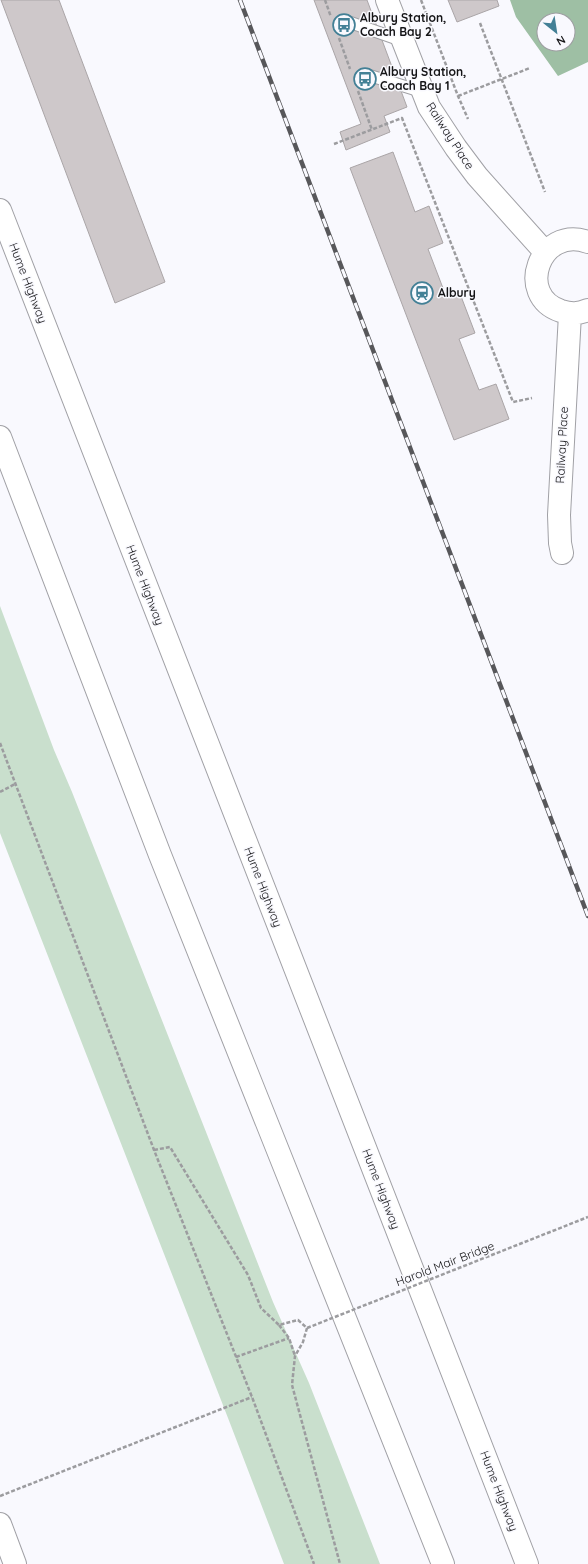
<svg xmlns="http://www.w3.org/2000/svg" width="588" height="1564" font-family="Quicksand,sans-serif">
	<rect width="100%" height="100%" fill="#f9f9fe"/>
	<!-- green -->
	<path fill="#c9dfcd" d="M0,606L54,750L72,792L273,1302L309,1383L380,1564H284L228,1418L0,833Z"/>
	<!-- forest -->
	<path fill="#9ebfa4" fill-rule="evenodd" d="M510,0H588V62L558,76L516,17ZM544,20H568V44H544Z"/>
	<!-- building -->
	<path fill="#cec8ca" stroke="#aaa5a7" d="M1,0H59L165,282L115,303Z
		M314,0H367L407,107L384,116L390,132L346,150L340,132L361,124Z
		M448,0H497L499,6L457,22Z
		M393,152L415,212L429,206L443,243L428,249L446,296L459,291L475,333L459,339L479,390L496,384L509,419L454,440L350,168Z"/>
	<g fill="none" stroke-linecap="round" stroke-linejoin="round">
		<!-- lane casing -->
		<g stroke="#a1a1a6" stroke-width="13">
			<path id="lane" d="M349,22L403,41
				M368,75L423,92"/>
		</g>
		<!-- street casing -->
		<g stroke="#a1a1a6" stroke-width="24">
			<path id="street" d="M387,0L429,107L456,148L477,176L545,252
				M588,242C539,225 515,296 561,311C571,314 578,314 588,310
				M562,553L560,543L559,515L570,314
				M0,1524L15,1564"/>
		</g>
		<!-- highway casing -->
		<g stroke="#a1a1a6" stroke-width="24">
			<path id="highway" d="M0,210L527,1564
				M0,437L160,855L443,1564"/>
		</g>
		<!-- path -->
		<path stroke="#9c9c9f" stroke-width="2.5" stroke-dasharray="4 2" stroke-linecap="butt" d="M325,0L331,17
			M421,0L458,96L468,119
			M480,23L545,192
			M339,38L350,69
			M358,91L372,130
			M458,96L530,68
			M334,144L402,118L513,402L532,398
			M0,743L154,1150L252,1397L314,1564
			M0,792L15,784
			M154,1150L170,1147L248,1275L261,1308L279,1325L298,1320L307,1328L303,1342L295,1356L292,1385L340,1564
			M279,1325L289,1338L295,1356
			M236,1357L289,1338
			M0,1496L252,1397"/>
		<!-- lane -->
		<use href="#lane" stroke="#fff" stroke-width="11"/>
		<!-- street -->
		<use href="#street" stroke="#fff" stroke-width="22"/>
		<!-- highway -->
		<use href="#highway" stroke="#fff" stroke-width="22"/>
		<!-- rail casing -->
		<g stroke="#57575a" stroke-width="4.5">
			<path id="rail" d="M240,0L588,916"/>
		</g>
		<!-- rail -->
		<use href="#rail" stroke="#f9f9fe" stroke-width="3" stroke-dasharray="9" stroke-linecap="butt"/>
		<!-- path-bridge -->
		<path stroke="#9c9c9f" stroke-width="2.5" stroke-dasharray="4 2" stroke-linecap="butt" d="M307,1328L588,1217"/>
	</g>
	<!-- icons -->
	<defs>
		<g id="bus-ring" transform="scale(1.15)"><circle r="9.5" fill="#f9f9fe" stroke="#438096" stroke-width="1.5"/><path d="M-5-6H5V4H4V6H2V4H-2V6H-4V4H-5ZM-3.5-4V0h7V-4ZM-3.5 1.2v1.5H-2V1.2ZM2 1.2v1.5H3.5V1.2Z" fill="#438096"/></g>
		<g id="station-ring" transform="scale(1.15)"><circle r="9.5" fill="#f9f9fe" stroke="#438096" stroke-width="1.5"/><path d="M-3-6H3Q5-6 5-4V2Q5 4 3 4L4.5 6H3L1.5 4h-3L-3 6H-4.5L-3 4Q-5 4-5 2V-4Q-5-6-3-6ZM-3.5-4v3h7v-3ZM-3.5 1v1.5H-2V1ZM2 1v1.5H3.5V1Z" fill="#438096"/></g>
	</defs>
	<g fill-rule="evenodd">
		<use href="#bus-ring" x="344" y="25"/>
		<use href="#bus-ring" x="365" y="79"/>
		<use href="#station-ring" x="422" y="293"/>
	</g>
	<g text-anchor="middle" stroke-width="3" stroke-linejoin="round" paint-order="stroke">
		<!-- poi labels -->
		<g font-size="12" font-weight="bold" fill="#141416" stroke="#f9f9fe" text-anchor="start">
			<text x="360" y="22">Albury Station,<tspan x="360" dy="14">Coach Bay 2</tspan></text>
			<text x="380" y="76">Albury Station,<tspan x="380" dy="14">Coach Bay 1</tspan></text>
			<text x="438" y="297">Albury</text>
		</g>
		<!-- street labels -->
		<g font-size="12" fill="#141416" stroke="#f9f9fe">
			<text transform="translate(450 136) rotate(57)" y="4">Railway Place</text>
			<text transform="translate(28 283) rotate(69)" y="4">Hume Highway</text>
			<text transform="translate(562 445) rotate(-87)" y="4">Railway Place</text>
			<text transform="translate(145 585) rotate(69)" y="4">Hume Highway</text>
			<text transform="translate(263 887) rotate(69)" y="4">Hume Highway</text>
			<text transform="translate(381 1189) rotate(69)" y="4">Hume Highway</text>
			<text transform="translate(445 1264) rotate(-21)" y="4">Harold Mair Bridge</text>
			<text transform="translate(499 1491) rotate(69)" y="4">Hume Highway</text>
		</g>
	</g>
	<!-- north arrow -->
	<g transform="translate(556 32) rotate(150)"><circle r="19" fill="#f9f9fe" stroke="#9d9da1"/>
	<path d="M0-3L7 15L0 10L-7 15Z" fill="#438096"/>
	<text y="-6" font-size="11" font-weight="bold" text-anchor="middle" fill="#141416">N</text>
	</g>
</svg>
